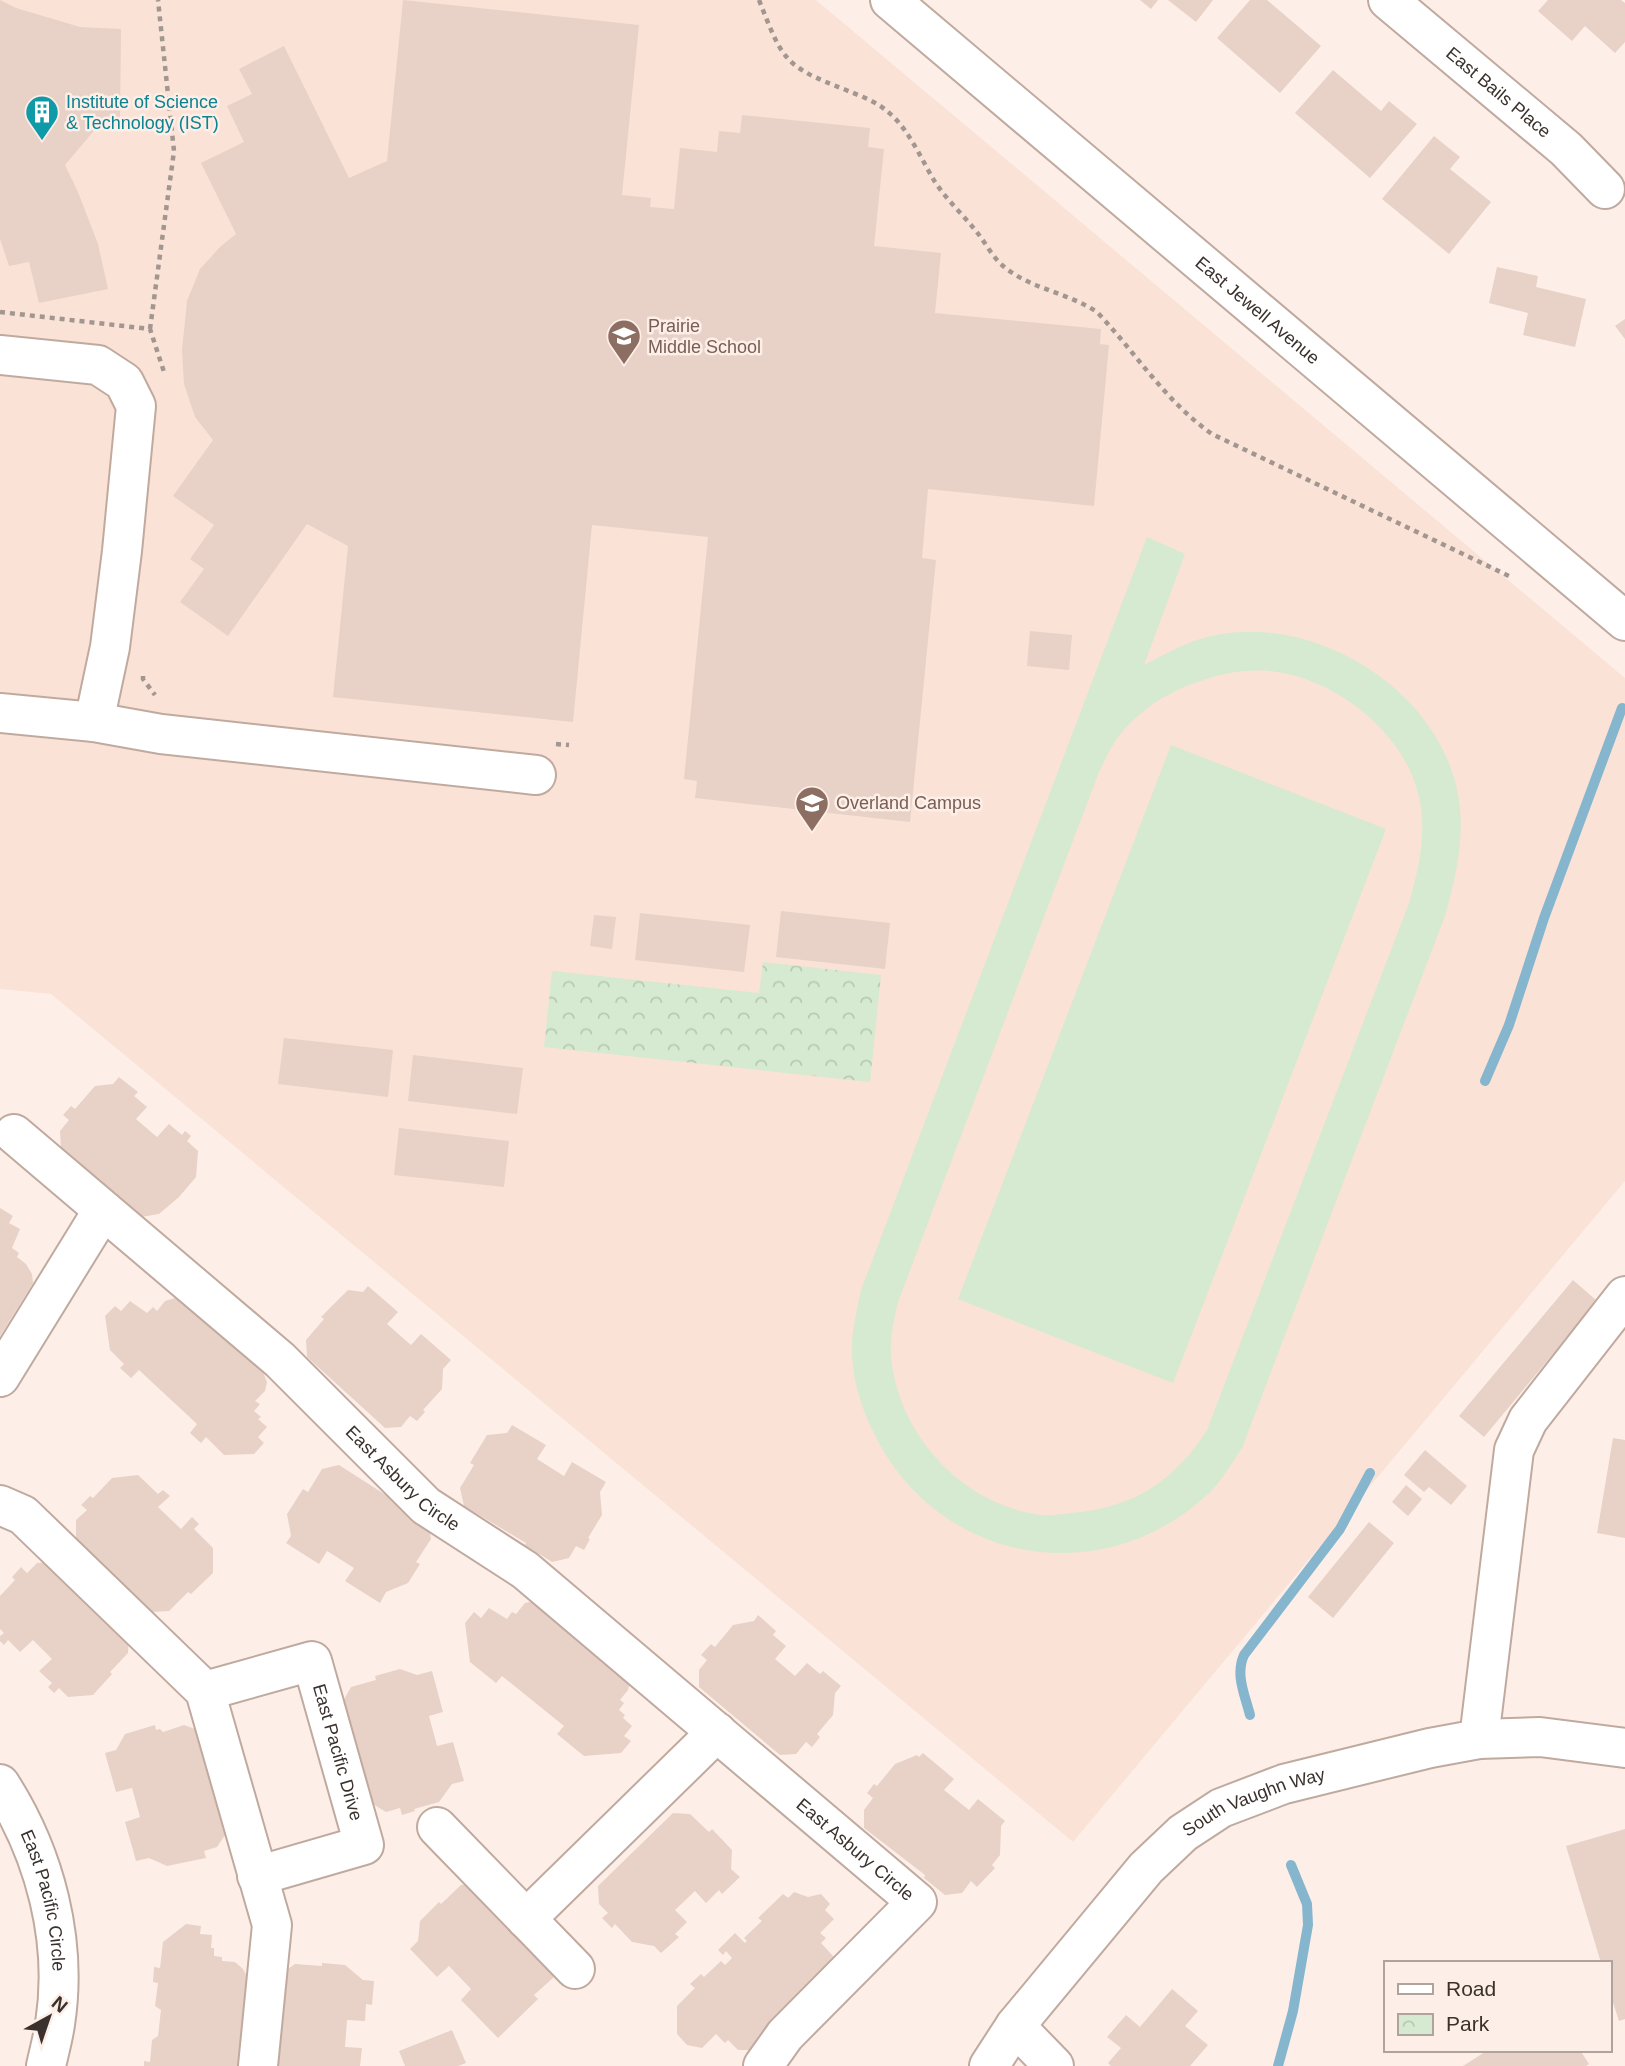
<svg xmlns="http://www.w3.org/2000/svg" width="1625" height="2066" font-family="Helvetica,sans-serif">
	<defs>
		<pattern id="park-crowns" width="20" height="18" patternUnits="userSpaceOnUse" patternTransform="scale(1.75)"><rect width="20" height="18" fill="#d5ead0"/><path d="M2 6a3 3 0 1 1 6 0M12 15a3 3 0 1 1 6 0" fill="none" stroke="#b8c9b3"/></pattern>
	</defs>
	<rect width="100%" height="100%" fill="#fdefe8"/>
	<!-- built -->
	<path fill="#fbe2d6" d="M0,0H816L1625,678V1181L1073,1842L51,994L0,989Z"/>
	<!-- park -->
	<path fill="url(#park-crowns)" d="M763,962L881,975L870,1082L544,1047L552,971L759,993Z"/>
	<!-- pitch -->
	<path fill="#d5ead0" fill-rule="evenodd" d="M1147,537L1185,554L1144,665C1164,655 1184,643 1207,637C1307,611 1431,683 1456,785C1467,829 1457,873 1445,916L1242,1448C1231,1464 1221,1482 1207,1495C1104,1591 942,1565 877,1439C863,1413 853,1384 852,1353C851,1332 857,1311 861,1290ZM1243,671C1251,671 1261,670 1269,671C1333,677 1402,730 1418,793C1428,830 1419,868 1409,903L1207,1430C1175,1481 1133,1508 1072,1513C1062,1514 1050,1516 1040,1515C961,1504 897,1433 891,1355C890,1337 894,1319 898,1302L1099,772C1104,763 1108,752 1114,743C1141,701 1195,677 1243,671Z
		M1171,745L1386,829L1173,1383L958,1299Z"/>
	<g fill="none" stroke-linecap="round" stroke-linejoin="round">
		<!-- stream -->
		<path stroke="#86b5ce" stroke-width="10" d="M1485,1081L1509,1025L1544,918L1622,708
			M1250,1715C1245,1695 1235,1675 1244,1655L1340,1529L1370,1473
			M1278,2066L1293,2011L1308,1925L1307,1904L1291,1865"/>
	</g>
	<!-- building -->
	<path fill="#e8d1c6" d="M0,0L16,8L80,27L121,29L120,120H103L65,165L78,192L98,244L108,289L39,303L29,262L9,266L0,239Z
		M403,0L639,25L622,195L651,198L650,207L674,209L680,148L717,152L719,131L740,133L742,115L870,128L868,147L884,149L874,246L941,253L935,313L1101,329L1100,344L1109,345L1094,506L928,489L922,558L936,560L910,822L695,798L697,781L684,779L708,537L592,525L573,722L333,697L348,546L307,524L228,636L180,602L204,569L190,559L214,525L173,496L213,440L195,417L184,384L182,350L187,301L200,269L220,247L236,234L201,163L244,142L227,106L252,94L239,69L284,46L349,178L387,161Z
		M1140,0H1158L1151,9Z
		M1168,0H1213L1196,22Z
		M1250,0H1267L1321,46L1280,93L1217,38Z
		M1548,0H1621L1625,3V42L1615,53L1585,26L1572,41L1538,11Z
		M1333,70L1381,111L1389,101L1417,124L1370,178L1295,113Z
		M1434,136L1460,157L1450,169L1491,202L1449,254L1382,199Z
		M1497,267L1538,276L1536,287L1586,299L1575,347L1523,335L1528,313L1489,303Z
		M1625,319V339L1615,326Z
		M1030,631L1072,635L1069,670L1027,666Z
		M781,911L890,923L885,969L776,957Z
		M640,913L750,925L744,972L635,960Z
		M594,915L616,917L612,949L590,946Z
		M284,1038L393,1050L388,1097L278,1084Z
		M413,1055L523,1068L517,1114L408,1101Z
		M119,1077L138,1092L134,1096L147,1107L136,1119L157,1137L169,1124L182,1135L185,1131L191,1136L187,1141L198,1151L196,1177L179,1197L159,1214L141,1217L61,1149L60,1131L69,1120L63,1115L71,1106L75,1109L95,1086L113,1084Z
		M399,1128L509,1141L504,1187L394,1175Z
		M0,1208L13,1216L9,1223L20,1229L12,1248L19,1253L17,1257L26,1264L32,1274L33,1283L0,1336Z
		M1573,1280L1597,1301L1484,1437L1459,1416Z
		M368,1286L398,1312L387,1324L411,1345L421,1334L451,1360L443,1369L442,1389L423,1410L425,1412L417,1421L410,1416L401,1427L385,1428L307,1357L306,1340L324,1319L321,1317L348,1290L363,1292Z
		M175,1298L186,1299L263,1372L267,1382L265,1391L255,1401L260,1404L254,1411L261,1417L258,1419L267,1427L258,1437L264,1443L254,1454L224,1455L206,1437L201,1443L190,1433L197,1424L139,1370L131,1378L120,1368L124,1364L110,1350L105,1316L115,1306L121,1311L130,1301L147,1313L153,1307L157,1311L165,1301Z
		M512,1425L546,1445L537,1459L564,1476L572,1462L606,1482L600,1492L602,1515L588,1538L590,1539L584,1550L576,1546L569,1558L552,1562L525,1545L526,1543L464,1506L460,1488L474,1465L470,1463L487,1435L507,1433Z
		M1613,1438L1625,1440V1538L1597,1533Z
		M1425,1450L1467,1486L1451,1505L1429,1487L1424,1492L1404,1475Z
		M339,1465L428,1522L431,1539L416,1562L420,1564L408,1583L386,1592L380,1603L345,1581L354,1568L327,1551L319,1564L286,1543L291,1536L287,1514L303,1489L308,1492L322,1469Z
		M138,1475L158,1494L163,1490L170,1496L158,1507L181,1529L192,1517L199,1524L194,1529L213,1548V1573L191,1594L188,1592L169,1611L152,1612L76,1538V1520L87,1510L81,1505L90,1496L93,1498L112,1478Z
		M1406,1485L1422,1499L1408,1516L1392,1502Z
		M1369,1522L1394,1543L1333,1618L1308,1597Z
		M52,1562L129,1636L128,1653L110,1672L112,1674L93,1695L68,1697L59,1688L54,1693L48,1687L52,1683L39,1671L52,1659L33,1640L20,1652L8,1640L4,1645L0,1641V1636L4,1633L0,1629V1596L15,1580L12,1577L21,1567L27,1573L37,1563Z
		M534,1601L630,1681L628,1690L620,1700L624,1703L619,1710L625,1715L623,1718L632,1726L624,1736L631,1741L621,1753L584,1756L557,1734L564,1726L502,1676L496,1683L470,1662L465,1623L474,1612L481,1618L489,1608L507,1619L512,1612L516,1614L525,1603Z
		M758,1615L776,1631L773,1635L786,1646L775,1659L795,1676L807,1663L820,1674L823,1671L841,1686L835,1693L833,1715L817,1734L820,1737L812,1747L806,1742L796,1754L780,1755L699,1687V1670L707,1660L701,1655L711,1644L715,1647L733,1625L754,1621Z
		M400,1669L417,1675L432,1671L443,1712L429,1716L437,1746L453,1742L464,1781L452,1784L439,1802L414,1809L415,1811L402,1815L400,1808L386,1812L371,1803L342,1703L351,1687L376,1680L375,1676Z
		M155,1725L156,1730L160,1729L163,1732L184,1725L198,1730L227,1832L217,1847L204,1851L206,1858L167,1866L149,1858L136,1861L125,1822L140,1817L132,1788L116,1792L105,1753L116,1750L125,1734Z
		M923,1753L954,1779L944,1790L969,1810L978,1799L1005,1821L1001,1826L1000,1855L992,1865L995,1868L977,1887L971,1881L962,1893L945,1895L924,1878L925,1875L864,1828V1810L873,1798L867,1793L874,1784L877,1786L895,1764L917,1755L919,1757Z
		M673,1813L690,1814L709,1832L712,1829L732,1850L731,1869L740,1877L722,1894L719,1890L706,1903L695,1891L675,1910L687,1922L675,1934L679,1937L661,1953L654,1946L632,1942L615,1924L612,1928L602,1918L608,1913L599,1904L598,1886Z
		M1625,1829V2019L1619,2021L1609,1990V1963H1601L1566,1846Z
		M478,1883L553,1960V1978L534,1995L538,1999L498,2038L461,2000L471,1989L449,1966L437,1977L410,1949L418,1941L420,1921L439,1902L441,1904L461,1885Z
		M794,1892L808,1897L821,1894L830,1904L825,1910L834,1919L820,1933L826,1938L821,1943L833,1956L836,1965L757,2050H738L728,2040L725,2043L716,2034L702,2048L687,2045L677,2034V2006L695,1988L690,1984L701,1974L704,1977L721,1961L725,1965L732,1958L726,1951L723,1955L718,1950L735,1933L745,1943L747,1941L744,1938L762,1921L758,1918L783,1894L788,1898Z
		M186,1924L201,1926L200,1934L212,1935L211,1948H214V1956L222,1957V1961L235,1962L243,1969L248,1978L239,2066H144V2061L150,2062L152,2040L158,2036L161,2010L155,2006L158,1983L153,1982L154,1967L160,1968L163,1942Z
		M322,1963L345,1965L363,1980L374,1981L372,2005L366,2004L365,2021L347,2020L345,2047L362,2048L360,2066H272L281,1974L295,1964L322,1966Z
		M1172,1989L1198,2011L1185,2026L1208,2045L1190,2066H1111L1108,2063L1121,2048L1107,2037L1126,2015L1140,2027Z
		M452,2030L466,2063L458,2066H405L399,2051Z
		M1488,2050H1580L1589,2064L1586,2066H1463Z"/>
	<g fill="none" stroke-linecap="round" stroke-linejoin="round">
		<!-- minor casing -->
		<g stroke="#c0aa9f" stroke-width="42">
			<g id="minor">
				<path id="s1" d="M890,0L1625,621"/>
				<path id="s2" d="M1388,0L1566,149L1605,189"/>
				<path d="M0,355L98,365L124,382L136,406L122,551L110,647L94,722"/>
				<path d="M0,713L94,722L161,734L536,775"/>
				<path id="s3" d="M14,1134L280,1360L426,1506L525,1570L917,1902L785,2035L763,2066"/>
				<path d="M0,1377L103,1210"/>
				<path d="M0,1505L23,1515L205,1691L272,1925L258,2066"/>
				<path id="s4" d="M205,1691L312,1661L364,1845L257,1876"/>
				<path d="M1479,1739L1514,1450L1528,1420L1625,1296"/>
				<path id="s5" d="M0,1784C45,1854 68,1941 55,2024C53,2038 49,2052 46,2066"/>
				<path d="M437,1827L575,1969"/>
				<path d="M526,1919L717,1732"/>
				<path d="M1015,2026L1054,2066"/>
				<path id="s6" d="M989,2066L1015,2026L1146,1868L1183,1833L1221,1808L1284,1784L1430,1748L1479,1739L1540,1737L1625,1748"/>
			</g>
		</g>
		<!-- path -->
		<path stroke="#a29691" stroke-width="4.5" stroke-dasharray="5 5" stroke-linecap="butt" d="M759,0C783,61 784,66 846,90C860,96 876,101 888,112C909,129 921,159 935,182C947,200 963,215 976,231C985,242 992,256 1002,265C1029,289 1067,292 1097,312C1136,353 1165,401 1212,434L1509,576
			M0,312L150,329L164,372
			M150,329L174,151L158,0
			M143,676V679L155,695
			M556,744L569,745"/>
		<!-- minor -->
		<use href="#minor" stroke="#fff" stroke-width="38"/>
	</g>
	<!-- icons -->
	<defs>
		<g id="building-pin" transform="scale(1.75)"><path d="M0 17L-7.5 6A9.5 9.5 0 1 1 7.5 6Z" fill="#0f9aa8" stroke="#fdefe8"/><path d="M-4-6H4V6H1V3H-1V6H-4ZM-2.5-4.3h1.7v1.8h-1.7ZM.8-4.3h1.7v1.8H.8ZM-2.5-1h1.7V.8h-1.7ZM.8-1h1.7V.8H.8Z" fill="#fff"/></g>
		<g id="school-pin" transform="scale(1.75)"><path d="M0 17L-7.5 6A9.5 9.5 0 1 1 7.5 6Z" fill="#8d6e63" stroke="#fdefe8"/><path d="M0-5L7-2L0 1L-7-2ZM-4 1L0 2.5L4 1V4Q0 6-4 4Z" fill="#fff"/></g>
	</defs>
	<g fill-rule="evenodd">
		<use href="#building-pin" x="42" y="112"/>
		<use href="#school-pin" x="624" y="336"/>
		<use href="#school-pin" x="812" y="803"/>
	</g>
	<g text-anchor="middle" stroke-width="5" stroke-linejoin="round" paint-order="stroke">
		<!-- street labels -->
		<g font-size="18" fill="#3a312d" stroke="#fdefe8">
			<text dy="6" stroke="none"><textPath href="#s2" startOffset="144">East Bails Place</textPath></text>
			<text dy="6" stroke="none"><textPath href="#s1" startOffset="481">East Jewell Avenue</textPath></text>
			<text dy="6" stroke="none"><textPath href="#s3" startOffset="520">East Asbury Circle</textPath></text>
			<text dy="6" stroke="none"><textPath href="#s4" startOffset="206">East Pacific Drive</textPath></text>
			<text dy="6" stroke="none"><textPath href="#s6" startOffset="382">South Vaughn Way</textPath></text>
			<text dy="6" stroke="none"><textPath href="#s3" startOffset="1106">East Asbury Circle</textPath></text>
			<text dy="6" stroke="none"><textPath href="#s5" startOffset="126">East Pacific Circle</textPath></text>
		</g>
		<!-- culture labels -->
		<g font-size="18" fill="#0d838f" stroke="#fdefe8" text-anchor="start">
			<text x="66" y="108">Institute of Science<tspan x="66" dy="21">&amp; Technology (IST)</tspan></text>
		</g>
		<!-- education labels -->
		<g font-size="18" fill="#785e54" stroke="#fdefe8" text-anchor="start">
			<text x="648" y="332">Prairie<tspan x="648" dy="21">Middle School</tspan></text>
			<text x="836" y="809">Overland Campus</text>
		</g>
	</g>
	<!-- legend -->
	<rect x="1384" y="1961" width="228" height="91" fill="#fdefe8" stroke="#afa39d" stroke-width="2"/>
	<rect x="1398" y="1984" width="35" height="10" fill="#ffffff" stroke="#afa39d" stroke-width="2"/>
	<text x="1446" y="1996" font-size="21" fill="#3a312d">Road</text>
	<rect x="1398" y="2014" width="35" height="21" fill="url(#park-crowns)" stroke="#afa39d" stroke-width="2"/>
	<text x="1446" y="2031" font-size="21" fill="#3a312d">Park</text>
	<!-- north arrow -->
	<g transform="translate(49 2017) rotate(40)" stroke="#fdefe8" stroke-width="5" paint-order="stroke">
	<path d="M0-5L12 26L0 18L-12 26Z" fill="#3a312d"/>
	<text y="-10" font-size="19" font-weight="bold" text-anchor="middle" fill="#3a312d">N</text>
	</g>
</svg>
